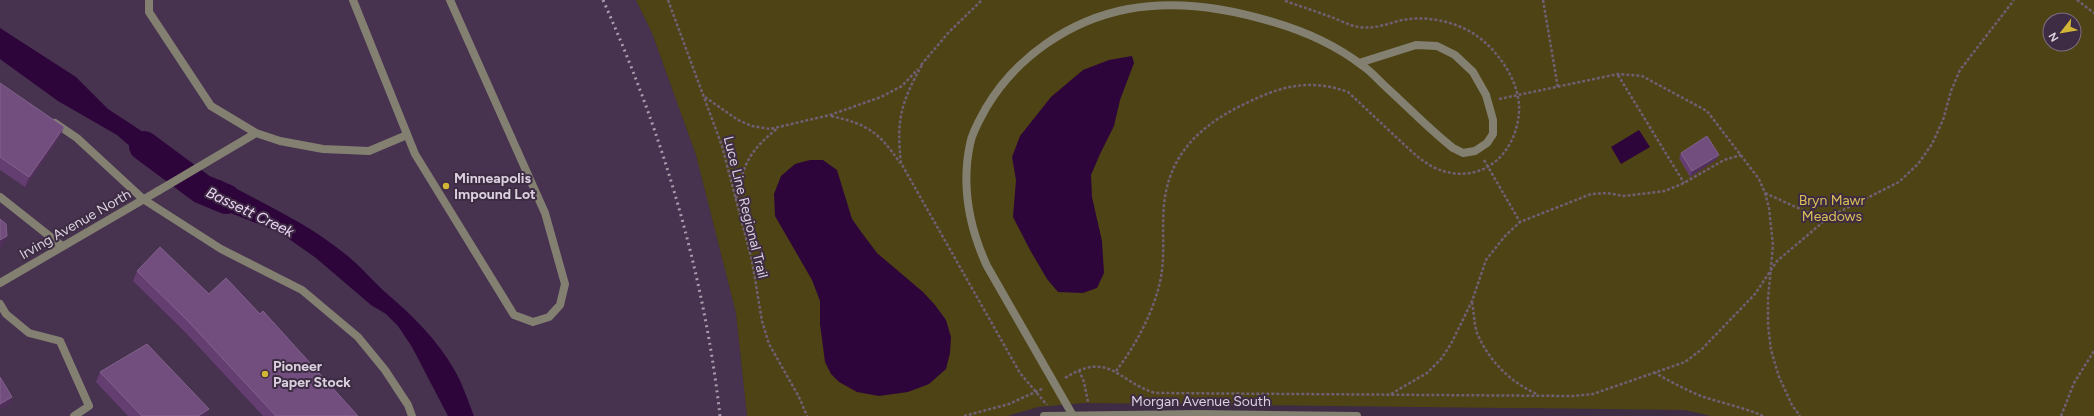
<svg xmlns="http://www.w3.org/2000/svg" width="2094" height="416" font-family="Figtree,sans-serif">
	<rect width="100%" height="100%" fill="#3d2c43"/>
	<!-- built -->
	<path fill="#47324f" d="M0,0H636L652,33L696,155L736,313L747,416H0Z"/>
	<!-- green -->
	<path fill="#4e4314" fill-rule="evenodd" d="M636,0H2094V416H1711L1685,410L1084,403L1038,407L1007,416H747L736,313L696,155L652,33ZM2050,20H2074V44H2050Z"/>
	<!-- water -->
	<path fill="#2e053a" d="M0,28L76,77L108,109L140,130L183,168L168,176L147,161L117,135L58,101L0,59Z
		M1132,56L1134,63L1120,100L1114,126L1100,154L1091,175L1092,197L1102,241L1104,273L1097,288L1083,293L1058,292L1047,279L1030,250L1013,217L1016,180L1012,157L1020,136L1051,97L1083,70L1109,60Z
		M1639,130L1650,147L1621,164L1611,147Z
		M810,160H823L837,170L852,219L862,233L877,253L923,292L935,305L946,320L951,337L950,353L946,369L929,384L908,392L879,396L857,392L839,382L831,374L825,362L820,324V301L812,280L775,216L774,194L781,176L795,164Z
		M200,176L212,182L220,180C264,204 312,225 350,258C362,268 373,281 385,292C412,315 437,339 455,371C463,385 468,401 474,416H448L412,347L398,326L386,314L371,305L316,258L279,232L233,214L207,201L184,185Z"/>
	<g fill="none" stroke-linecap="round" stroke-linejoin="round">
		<!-- river -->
		<path stroke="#2e053a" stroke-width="30" d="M144,146L202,189L226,199"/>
		<!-- path -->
		<path stroke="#6e5f73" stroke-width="2.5" stroke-dasharray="3 2" stroke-linecap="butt" d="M668,0L722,146L752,261L762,321L769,344L799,397L807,416
			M1543,0L1558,88
			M2077,0L2094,13
			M921,65L949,32L982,0
			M922,65C901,102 896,121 901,163L1020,373L1047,405
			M1618,75L1684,183
			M705,97L738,120L752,126L770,129L830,115L881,97L902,86L918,69
			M1499,99L1618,74L1642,76L1707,111L1759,179L1765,193L1769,208L1773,245L1768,299V325L1771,350L1779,377L1792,405L1800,416
			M831,116C867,124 879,132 900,163
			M1484,160L1520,222
			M1765,193L1809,213L1829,216
			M736,199C744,163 749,151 778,128
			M1472,302C1474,312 1474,324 1477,333C1489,361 1510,382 1537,394
			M1079,370L1084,382L1088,402
			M1116,371C1137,344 1158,304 1162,270C1165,246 1161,221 1165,197C1173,146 1210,119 1255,99C1287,84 1315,80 1348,92C1364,107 1379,121 1395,136C1407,147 1419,160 1435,168C1478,187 1516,157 1519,112C1521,81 1496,47 1471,32C1450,20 1422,15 1398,21C1385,25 1373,29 1359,27C1350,26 1340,20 1331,17C1315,11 1299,6 1283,0
			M1654,372C1669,381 1684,389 1701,396C1721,403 1743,407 1763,416
			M1065,378C1109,350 1117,381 1155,393L1573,396L1593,394L1685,362L1702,349L1755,294L1777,261L1829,217L1899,182L1918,164L1932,144L1943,120L1951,91L1960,70L2014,0
			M1391,394L1427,373L1441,359L1451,344L1472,301L1486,260L1505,236L1520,222L1591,194L1607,193L1624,196L1665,191L1684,183L1724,160L1741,155
			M964,416L1009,404L1044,388
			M2061,416L2074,383L2094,351"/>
		<!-- service -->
		<path stroke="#838072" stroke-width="8" d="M149,0V12L211,106L256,133L280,141L323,149L369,151L407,135
			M353,0L415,154L514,315L533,322L549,317L560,305L565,284L545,213L450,0
			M55,123L77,138L143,199L221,249L302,290L358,337L385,370L408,405L412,416
			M158,191L256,133
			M0,197L62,246
			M0,304L6,314L29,333L60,341L89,406L74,416
			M1072,414L987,266C969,227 961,187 970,144C972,132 980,119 986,108C1016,57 1070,20 1128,9C1176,0 1227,8 1273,22C1304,31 1337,46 1363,66C1372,72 1379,81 1387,88C1409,108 1430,130 1453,148L1463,153L1475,151L1487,143L1493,134V120L1486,95L1473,72L1455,55L1437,46L1416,45L1359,63"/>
		<!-- minor -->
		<path stroke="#838072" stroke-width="8" d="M0,283L158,191
			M1044,416L1200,414L1357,416"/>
		<!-- rail -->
		<path stroke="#a99dad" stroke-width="3" stroke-dasharray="2 4" stroke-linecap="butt" d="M603,0C662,132 704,272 720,416"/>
	</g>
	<!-- wall -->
	<path fill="#653e71" d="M0,83L60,137L25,187L0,170Z
		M1681,153L1719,155L1716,160L1690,177L1679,158Z
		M137,271L209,294L260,314L358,416H263L185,332L133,281Z
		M100,372L207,416H128L96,382Z"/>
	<!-- shaded-wall -->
	<path fill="#50305a" d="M64,127L60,137L25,187L29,177Z
		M1719,155L1716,160L1690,177L1692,171Z
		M7,236L2,249L0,250V240Z
		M12,397L9,405L0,410V404Z
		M209,409L207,416H198Z"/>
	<!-- building -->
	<path fill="#714e7d" stroke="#82628c" d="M0,83L64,127L29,177L0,157Z
		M1707,136L1719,155L1692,171L1681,153Z
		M0,219L6,224L7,236L0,240Z
		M160,247L209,294L226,278L260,314L263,311L358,416H276L188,321L137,271Z
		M147,344L209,409L198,416H142L100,372Z
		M0,377L12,397L0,404Z"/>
	<!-- markers -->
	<g fill="#d3b635" stroke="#3d2c43" stroke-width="1.5">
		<circle cx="446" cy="186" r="4"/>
		<circle cx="265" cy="374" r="4"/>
	</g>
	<g text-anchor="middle" stroke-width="4" stroke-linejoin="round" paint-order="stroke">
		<!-- poi labels -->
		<g font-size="14" font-weight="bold" fill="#dad0de" stroke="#3d2c43" text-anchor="start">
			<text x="454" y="183">Minneapolis<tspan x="454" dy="16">Impound Lot</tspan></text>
			<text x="273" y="371">Pioneer<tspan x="273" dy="16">Paper Stock</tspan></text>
		</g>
		<!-- park labels -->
		<g font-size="14" fill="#dac056" stroke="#3d2c43">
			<text x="1832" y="205">Bryn Mawr<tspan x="1832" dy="16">Meadows</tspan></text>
		</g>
		<!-- street labels -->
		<g font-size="14" fill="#dad0de" stroke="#3d2c43">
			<text transform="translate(746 207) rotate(76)" y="5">Luce Line Regional Trail</text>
			<text transform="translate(75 224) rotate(-30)" y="5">Irving Avenue North</text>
			<text x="1201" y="406">Morgan Avenue South</text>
		</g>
		<!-- water labels -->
		<g font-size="15" font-style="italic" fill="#edd4f6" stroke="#3d2c43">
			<text transform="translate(250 212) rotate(26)" y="5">Bassett Creek</text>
		</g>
	</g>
	<!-- north arrow -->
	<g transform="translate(2062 32) rotate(239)"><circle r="19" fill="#3d2c43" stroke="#7c6e81"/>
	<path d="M0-3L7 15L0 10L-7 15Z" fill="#d3b635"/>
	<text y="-6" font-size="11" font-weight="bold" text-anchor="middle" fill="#dad0de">N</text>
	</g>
</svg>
